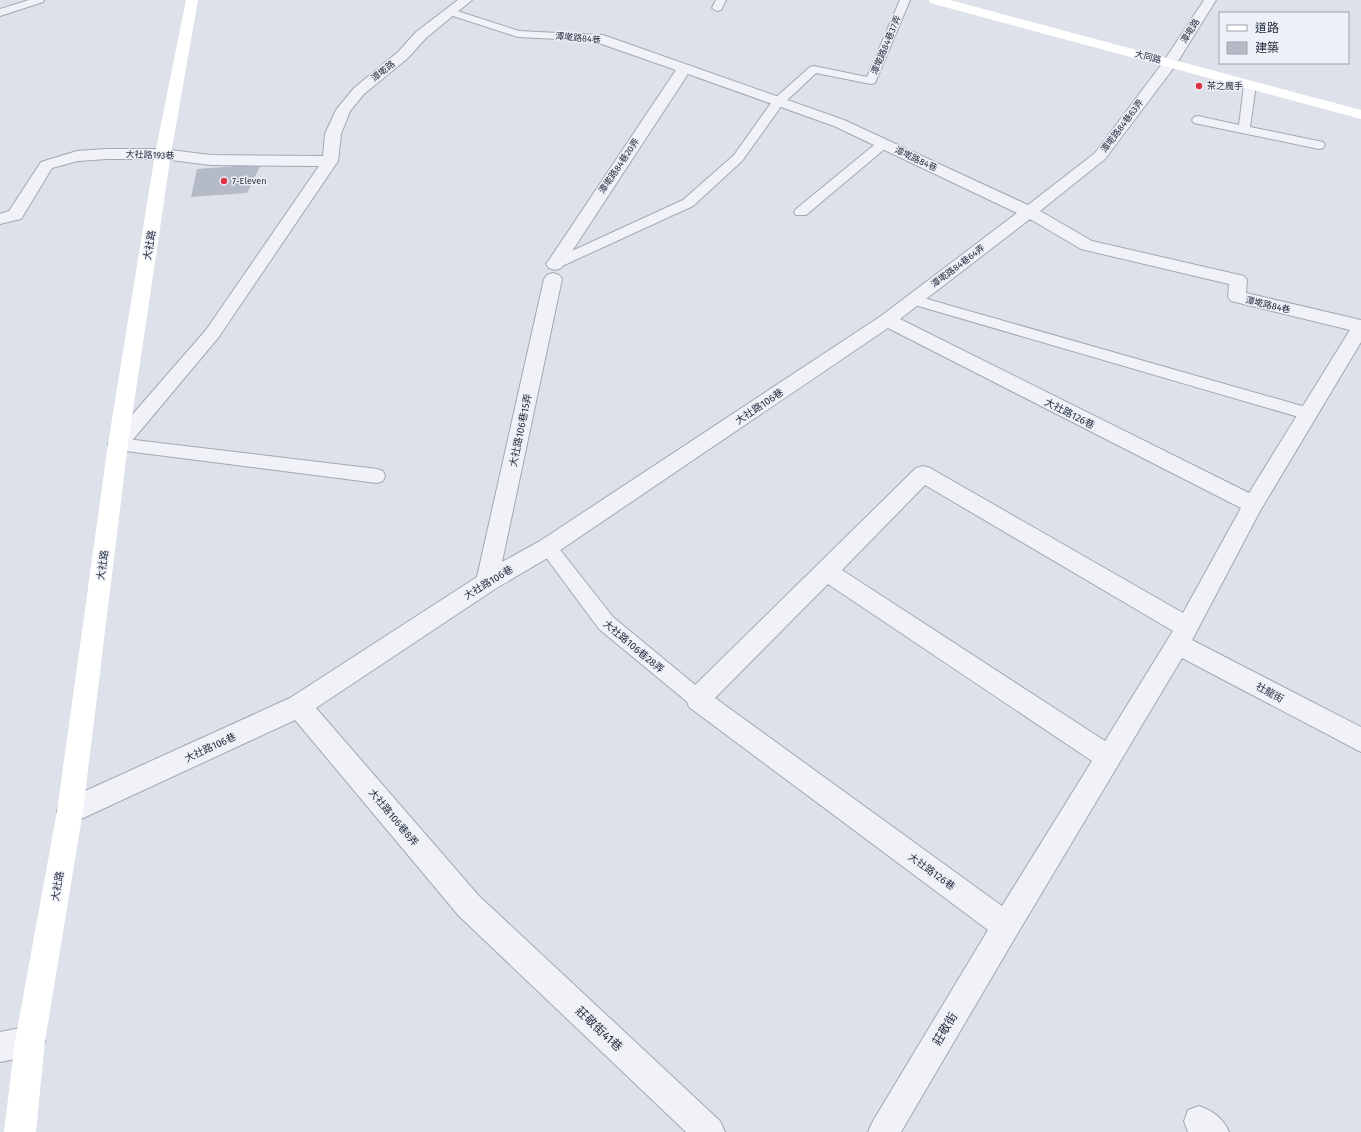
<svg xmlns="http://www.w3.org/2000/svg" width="1361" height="1132" font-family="'Fira Sans','Noto Sans TC',sans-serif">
	<rect width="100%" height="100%" fill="#dde1e9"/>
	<!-- building -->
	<path fill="#b4bac6" d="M261,164L247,193L191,197L197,169Z"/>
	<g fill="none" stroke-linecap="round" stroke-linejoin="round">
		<!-- lane casing -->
		<g stroke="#a2a8b3" stroke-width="2">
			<path id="lane" d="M29,0H44L43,2L0,16V9Z
				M716,0H726L721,10L717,11L712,8Z
				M900,0H910L875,83L871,84L816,73L782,105L742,161L693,206L560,267L555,269L550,267L548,264L550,261L683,200L734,155L774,99L810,67L814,66L867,77Z
				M451,9L519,31L598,35L604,38L598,41L518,37L447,14L446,12Z
				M1250,82L1254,83L1256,85L1250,127L1323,142L1325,145L1323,148L1319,149L1194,123L1192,120L1194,117L1198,116L1239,125L1244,85L1246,83Z
				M883,140L887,141L889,144L887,147L806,215H796L794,212L796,209L879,141Z
				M913,295L1309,408L1315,410L1317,414L1315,418L1309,420L908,303L906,300L908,297Z
				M118,438L377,469L383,471L385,476L383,481L377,483L118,450L112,448L110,444L112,440Z
				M548,540L554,542L613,617L705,693L708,699L705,705L698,708L691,705L599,629L542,552L539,547L542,542Z"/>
		</g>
		<!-- street casing -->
		<g stroke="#a2a8b3" stroke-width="2">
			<path id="street" d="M458,0H472L426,38L408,58L364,94L350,111L341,134L338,161L218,338L125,449L118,452L111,449L108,444L111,439L206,330L319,166L210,165L163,159H107L78,161L52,168L21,219L0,224V214L9,211L41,162L77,151L107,149H163L210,155L323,156L325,134L336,110L354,88L398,52L416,32Z
				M1204,0H1216L1175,66L1105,159L1040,211L1092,241L1244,276L1247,280L1246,293L1361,320V342L1260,511L1192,640L1361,727V752L1182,658L1016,936L901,1132H868L873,1121L988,930L689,707L686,699L689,691L916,468L923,466L930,468L1183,613L1241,508L888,328L556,553L495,589L316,708L479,896L720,1121L725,1132H686L459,916L295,720L79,820L70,824L61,820L57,811L61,802L290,698L477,577L544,279L547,275L553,273L559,275L562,279L502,562L540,541L881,316L1017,213L834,126L688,74L561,268L555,270L549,268L546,264L549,260L676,70L593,41L591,38L593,35H603L844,120L1028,205L1095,153L1164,61ZM1030,219L1081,249L1229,284L1228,297L1231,301L1350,330L1249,493L900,319ZM925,485L1173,631L1105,741L842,570ZM828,584L1092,761L1002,906L715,698Z
				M30,1026L40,1031L45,1041L40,1051L30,1056L0,1062V1032Z
				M1199,1106C1213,1111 1223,1118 1229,1132H1188L1184,1121L1188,1110Z"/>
		</g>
		<!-- lane -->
		<use href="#lane" fill="#f1f2f7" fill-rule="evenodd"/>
		<!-- street -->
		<use href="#street" fill="#f1f2f7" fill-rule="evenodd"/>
		<!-- secondary -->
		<path fill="#fff" fill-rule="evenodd" d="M186,0H198L171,154L128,444L83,811L45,1041L36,1132H4L15,1041L57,811L108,444L155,154Z
			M929,0H950L1361,110V119L930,3Z"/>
	</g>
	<!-- markers -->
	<g fill="#d34" stroke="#edf0f6" stroke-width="1.5">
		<circle cx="1199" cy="86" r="4"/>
		<circle cx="224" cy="181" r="4"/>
	</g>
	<g text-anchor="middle" stroke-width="3" stroke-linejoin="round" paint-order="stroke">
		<!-- far-street labels -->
		<g font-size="9" fill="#252e41" stroke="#edf0f6">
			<text transform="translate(1190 31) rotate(-58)" y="3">潭墘路</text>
			<text transform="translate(578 38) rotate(5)" y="3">潭墘路84巷</text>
			<text transform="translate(886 45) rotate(-67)" y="3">潭墘路84巷37弄</text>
			<text transform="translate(1148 57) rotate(15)" y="3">大同路</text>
			<text transform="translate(383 71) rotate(-38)" y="3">潭墘路</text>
			<text transform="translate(1122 126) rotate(-53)" y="3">潭墘路84巷63弄</text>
			<text transform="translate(150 155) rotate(2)" y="3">大社路193巷</text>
			<text transform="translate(916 159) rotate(25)" y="3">潭墘路84巷</text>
			<text transform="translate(619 166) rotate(-56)" y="3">潭墘路84巷20弄</text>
			<text transform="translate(958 266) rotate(-37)" y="3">潭墘路84巷64弄</text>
			<text transform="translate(1268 305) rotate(13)" y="3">潭墘路84巷</text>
		</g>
		<!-- far-poi labels -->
		<g font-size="9" fill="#252e41" stroke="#edf0f6" text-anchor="start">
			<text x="1207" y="89">茶之魔手</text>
			<text x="232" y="184">7-Eleven</text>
		</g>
		<!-- street labels -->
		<g font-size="10" fill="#252e41" stroke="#edf0f6">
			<text transform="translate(149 245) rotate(-81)" y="4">大社路</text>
			<text transform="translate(759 406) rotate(-34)" y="4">大社路106巷</text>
			<text transform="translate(1070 413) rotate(27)" y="4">大社路126巷</text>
			<text transform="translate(520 430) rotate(-78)" y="4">大社路106巷15弄</text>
			<text transform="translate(102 565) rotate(-82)" y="4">大社路</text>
			<text transform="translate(488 582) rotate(-31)" y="4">大社路106巷</text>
			<text transform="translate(634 646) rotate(40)" y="4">大社路106巷28弄</text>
			<text transform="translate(1270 692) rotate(28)" y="4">社龍街</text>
			<text transform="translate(210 747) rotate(-25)" y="4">大社路106巷</text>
			<text transform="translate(394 817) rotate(50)" y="4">大社路106巷8弄</text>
			<text transform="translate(932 871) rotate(36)" y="4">大社路126巷</text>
			<text transform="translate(57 886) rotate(-80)" y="4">大社路</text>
		</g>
		<!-- near-street labels -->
		<g font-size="12" fill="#252e41" stroke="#edf0f6">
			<text transform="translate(599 1029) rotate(43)" y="4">莊敬街41巷</text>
			<text transform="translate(945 1029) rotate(-59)" y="4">莊敬街</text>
		</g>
	</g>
	<!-- legend -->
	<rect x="1219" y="12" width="130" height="52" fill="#edf0f6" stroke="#9da2ae"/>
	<rect x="1227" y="25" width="20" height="6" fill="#ffffff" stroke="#9da2ae"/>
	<text x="1255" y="32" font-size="12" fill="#252e41">道路</text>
	<rect x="1227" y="42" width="20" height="12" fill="#b4bac6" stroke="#9da2ae"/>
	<text x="1255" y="52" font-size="12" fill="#252e41">建築</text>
</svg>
